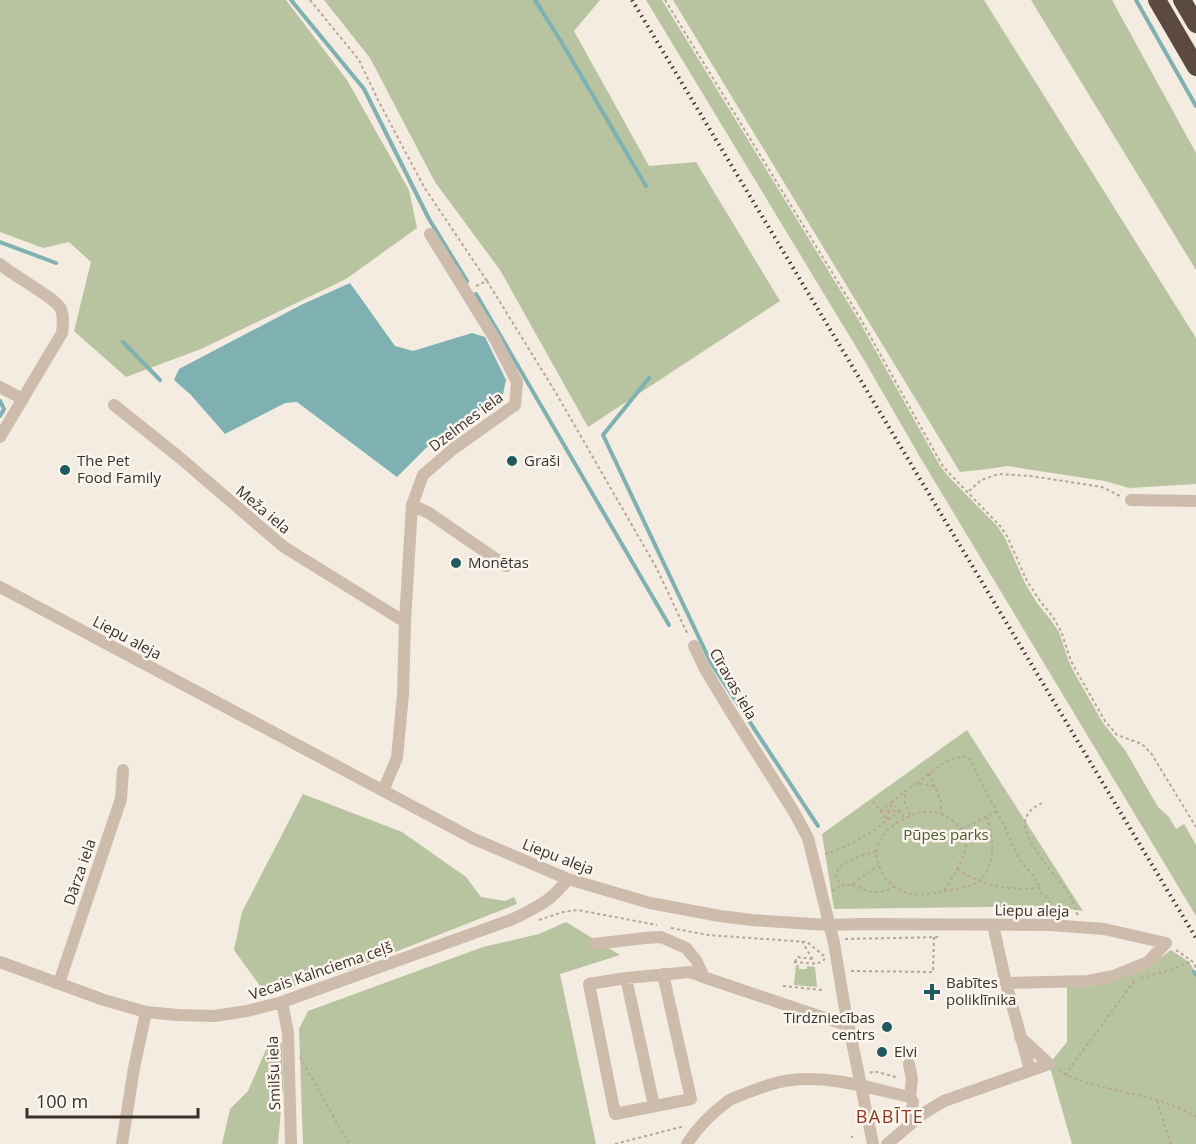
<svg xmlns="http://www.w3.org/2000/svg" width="1196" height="1144" font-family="'Open Sans',sans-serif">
	<rect width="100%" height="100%" fill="#f4ebe1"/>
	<!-- green -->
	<path fill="#b8c4a0" d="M0,0H286L347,80L409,190L417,228L346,279L201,349L126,377L74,331L91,262L69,242L43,248L0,232Z
		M324,0H600L574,31L649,166L696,162L780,301L588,427L500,270L435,182L370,58Z
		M646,0H662L858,319L940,466L948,476L998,527L1005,538L1025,583L1037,603L1050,619L1059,632L1069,662L1075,674L1103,723L1125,750L1158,807L1169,817L1176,829L1184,824L1196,845V916L920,457L864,360Z
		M673,0H984L1196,338V484L1129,488L1105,481L1007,466L988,469L960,472Z
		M1031,0H1112L1196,153V270Z
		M967,730L1083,911L1050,906L834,909L822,834Z
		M303,794L402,832L466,877L481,897L505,901L514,897L517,904L352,969L266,994L234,950L242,912Z
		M566,922L620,955L560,974L596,1144H303L299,1029L308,1011L483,947L539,934Z
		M1171,950L1189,962L1196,973V1144H1072L1049,1064L1067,1042V986L1149,966Z
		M796,965H799V969H807V966L815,967L817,987L794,985Z
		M271,1038L282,1044L283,1086L278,1144H222L230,1109L248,1091Z"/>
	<!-- water -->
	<path fill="#7fb0b2" d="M350,283L395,346L413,351L472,333L485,337L506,380L503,394L426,448L397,477L297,402L285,403L225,434L191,395L174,380L179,369L301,305Z"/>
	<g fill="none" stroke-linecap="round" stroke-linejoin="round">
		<!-- stream -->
		<path stroke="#7fb0b2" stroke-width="4" d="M291,0L364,89L429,219L467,281
			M535,0L562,43L646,186
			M1136,0L1196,106
			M0,242L56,263
			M476,294L669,625
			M123,342L160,380
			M649,378L603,435L711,663L818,826
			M0,401L4,409L0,416
			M1194,972L1196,975"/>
		<!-- path -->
		<path stroke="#b9a596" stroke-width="2" stroke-dasharray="3 3" stroke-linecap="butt" d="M310,0L359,60L378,100L424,187L487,281
			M665,0L860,318L942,465L950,474L1000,526L1007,536L1027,581L1040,601L1053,617L1061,631L1071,661L1077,672L1105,721L1117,735L1142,744L1151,753L1196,827
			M476,286L487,281L556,393L656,567L688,635
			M969,491L981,480L999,474L1031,476L1102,487L1120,496
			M929,773L935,787
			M917,783L946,761L963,756L971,760C980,782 992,802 1003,823C1009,836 1014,849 1021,861C1027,870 1038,878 1039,888
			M873,801L887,820
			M1042,803C1033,808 1026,812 1025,823C1023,840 1059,880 1069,894C1073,901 1075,908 1078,916
			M880,811L892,802L887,819
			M923,812C936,811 944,814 954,822C971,835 968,850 958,867C953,875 950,884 944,891C932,894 919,896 907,893C888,888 870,862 879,842C885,826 908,815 923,812Z
			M910,815L905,803V791L917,783L930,785L935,787L941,801V813
			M904,817L892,802L905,791
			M962,829L997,811
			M876,852C863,855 823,865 841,885H852L860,878L879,865
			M825,854C853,846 876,829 899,811H880
			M957,869C986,887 1005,890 1039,888L1042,894L1049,899L1051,914
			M852,885C868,891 878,897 894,886
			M832,891L841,885
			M944,891C955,889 971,888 980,880C997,865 993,836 987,817
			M539,920L563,912L578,910L657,925
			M671,928L708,935L807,942L824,956
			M845,939L941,937
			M802,941L814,962
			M1176,950L1192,961L1196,968
			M794,962L817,964L825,959
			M795,962L797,957L812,959
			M851,971L933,972L934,936
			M1141,978L1170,970L1192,961
			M783,986L822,990
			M300,1057L349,1144
			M1058,1070C1073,1080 1093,1085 1111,1089C1140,1096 1170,1101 1196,1117
			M870,1073L874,1071L899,1078
			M1065,1075L1135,980
			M1157,1101L1171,1144
			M852,1138V1136
			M615,1144L685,1126"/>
		<!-- minor -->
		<path stroke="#cdbbac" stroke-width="12" d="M0,264C12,275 56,298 61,309C64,317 63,325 62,333L0,437
			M0,387L23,399
			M114,405L179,457L284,547L405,622
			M1131,500L1196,501
			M412,505L429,513L506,566
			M0,587L474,839L568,879L650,903L720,916L752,920L829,925L859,924L1050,925L1104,929L1166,943
			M694,646L705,669L729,709L794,812L808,838L834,943L844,1003L873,1144
			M383,791L397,758L403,694L405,622L412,505L423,475L453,449L515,405L517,382L495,339L430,234
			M993,925L1006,983L1030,1070
			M594,944L645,938L661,937L686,948L696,960L704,977
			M0,962L104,1000L146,1012L178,1015L214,1016L247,1011L282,1002L513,919C539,906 550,902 568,879
			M663,974L691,1099L615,1114L589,984L626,978L690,972L712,980L849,1026
			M626,978L654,1106
			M59,983L121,799L123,770
			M1006,983L1088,981L1113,976L1148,962L1166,943
			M282,1002L288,1033L291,1144
			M909,1064L912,1079L910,1097
			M122,1144L134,1068L146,1012
			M687,1144C697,1128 712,1113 728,1101C734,1097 742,1095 749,1092C763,1087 777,1081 792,1080C831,1075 873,1089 910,1097L913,1102L909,1125
			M887,1144L924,1113L944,1101L1049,1064L1020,1037"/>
		<!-- highway -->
		<path stroke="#5c4a42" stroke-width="18" d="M1157,0L1196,67
			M1182,0L1196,24"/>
		<!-- rail -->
		<path stroke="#3b302b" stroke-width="4" stroke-dasharray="1.5 4.5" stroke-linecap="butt" d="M632,0L1196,938"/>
	</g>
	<!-- markers -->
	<g fill="#1f5a5e" stroke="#fbf5ee" stroke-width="2">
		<circle cx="512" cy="461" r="6"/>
		<circle cx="65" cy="470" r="6"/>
		<circle cx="456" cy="563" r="6"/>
		<path d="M929 983h6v6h6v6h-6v6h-6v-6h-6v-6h6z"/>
		<circle cx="887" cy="1027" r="6"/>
		<circle cx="882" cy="1052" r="6"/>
	</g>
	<g text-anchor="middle" stroke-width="5" stroke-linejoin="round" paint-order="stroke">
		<!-- street labels -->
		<g font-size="15" fill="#3b302b" stroke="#fbf5ee">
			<text transform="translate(466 422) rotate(-37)" y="5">Dzelmes iela</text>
			<text transform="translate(263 510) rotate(40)" y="5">Meža iela</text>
			<text transform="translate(127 638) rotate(28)" y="5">Liepu aleja</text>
			<text transform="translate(733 684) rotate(60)" y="5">Cīravas iela</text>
			<text transform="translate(558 857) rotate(21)" y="5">Liepu aleja</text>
			<text transform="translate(80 872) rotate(-71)" y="5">Dārza iela</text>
			<text transform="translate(1032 911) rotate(1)" y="5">Liepu aleja</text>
			<text transform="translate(321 971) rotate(-19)" y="5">Vecais Kalnciema ceļš</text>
			<text transform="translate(274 1073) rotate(-92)" y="5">Smilšu iela</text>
		</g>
		<!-- poi labels -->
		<g font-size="15" fill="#3b302b" stroke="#fbf5ee" text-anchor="start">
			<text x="77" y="466">The Pet<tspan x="77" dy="17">Food Family</tspan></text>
			<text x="524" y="466">Graši</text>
			<text x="468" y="568">Monētas</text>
			<text x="946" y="988">Babītes<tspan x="946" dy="17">poliklīnika</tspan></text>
			<text x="875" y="1023" text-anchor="end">Tirdzniecības<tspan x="875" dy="17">centrs</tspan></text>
			<text x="894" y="1057">Elvi</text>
		</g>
		<!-- park labels -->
		<g font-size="15" fill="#4a5a2e" stroke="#fbf5ee">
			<text x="946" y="840">Pūpes parks</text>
		</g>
		<!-- quarter labels -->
		<g font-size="18" letter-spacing="1.5" fill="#8c3b22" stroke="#fbf5ee">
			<text x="890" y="1123">BABĪTE</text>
		</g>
	</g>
	<!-- scale -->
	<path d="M27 1108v9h171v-9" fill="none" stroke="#3b302b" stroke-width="3"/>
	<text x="36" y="1108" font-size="18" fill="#3b302b" stroke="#fbf5ee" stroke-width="4.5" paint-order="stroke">100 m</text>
</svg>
